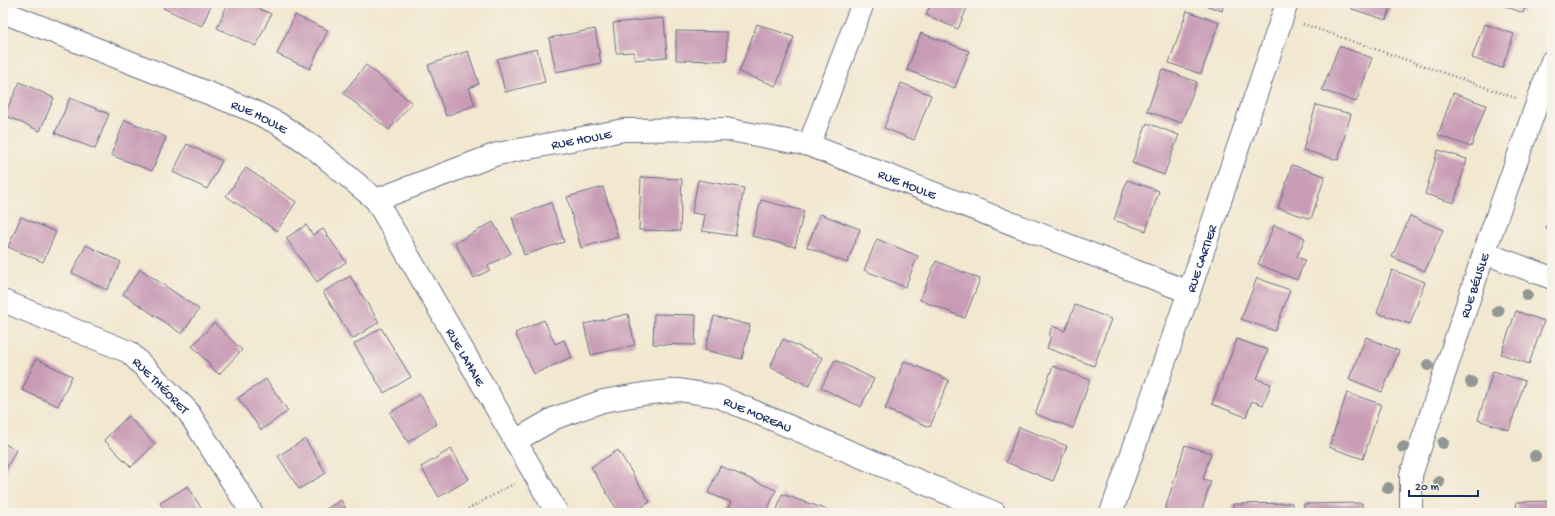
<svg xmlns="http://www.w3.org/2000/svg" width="1555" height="516" font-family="'Gochi Hand',sans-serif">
	<rect width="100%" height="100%" fill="#f7f3e8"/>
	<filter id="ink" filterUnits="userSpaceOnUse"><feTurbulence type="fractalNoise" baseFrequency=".025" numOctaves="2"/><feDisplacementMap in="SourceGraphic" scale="8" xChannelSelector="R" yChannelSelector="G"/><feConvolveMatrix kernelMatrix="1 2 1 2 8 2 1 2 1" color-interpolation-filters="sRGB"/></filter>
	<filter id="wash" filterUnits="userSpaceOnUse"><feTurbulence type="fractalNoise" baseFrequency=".012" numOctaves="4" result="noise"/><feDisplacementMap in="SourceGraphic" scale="16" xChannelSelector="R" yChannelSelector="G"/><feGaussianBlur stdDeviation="0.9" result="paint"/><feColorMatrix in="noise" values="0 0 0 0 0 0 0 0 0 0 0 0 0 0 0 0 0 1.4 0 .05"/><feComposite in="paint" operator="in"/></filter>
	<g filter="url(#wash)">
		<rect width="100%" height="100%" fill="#f2e7cf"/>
		<g id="blocks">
			<!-- building -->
			<path fill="#c99cb6" d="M165,3H212L202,26L163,8Z
				M228,3H247L271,14L256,46L217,28Z
				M931,3H969L958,29L926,15Z
				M1199,3H1224L1222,11Z
				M1354,3H1392L1386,20L1352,9Z
				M1497,3H1527L1523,13Z
				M1187,11L1219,22L1201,74L1169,63Z
				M295,15L328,30L310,69L277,54Z
				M664,18L667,57L635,60L634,52L616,53L613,23Z
				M757,24L794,37L776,86L739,72Z
				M1484,24L1514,34L1502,68L1472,58Z
				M595,29L601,63L556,72L549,38Z
				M676,31L727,32V61L676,60Z
				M921,33L969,51L955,88L907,70Z
				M1339,46L1372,58L1356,102L1322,90Z
				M537,49L545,82L505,92L497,59Z
				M468,51L479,84L469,88L475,105L446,116L428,65Z
				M366,65L412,103L389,130L343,93Z
				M1162,69L1197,82L1181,123L1147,111Z
				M20,82L54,98L40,131L4,115Z
				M901,83L931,95L914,140L884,128Z
				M1453,93L1486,105L1471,147L1438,135Z
				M70,98L109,114L95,149L55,133Z
				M1316,105L1351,114L1338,160L1303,150Z
				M125,120L166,137L152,171L111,155Z
				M1147,123L1179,135L1164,175L1132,163Z
				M187,144L222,161L207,189L173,172Z
				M1438,150L1467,159L1454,203L1425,194Z
				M1292,165L1325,176L1311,219L1278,208Z
				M246,168L296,202L277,231L226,196Z
				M641,177L682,179L680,231L639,230Z
				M698,180L744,188L735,236L702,231L705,215L692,213Z
				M1127,180L1159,191L1146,231L1114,220Z
				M603,187L618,237L581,248L567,197Z
				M761,200L804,211L795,247L752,236Z
				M551,203L564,242L524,255L512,217Z
				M1552,213V230L1546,228Z
				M820,214L860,229L847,263L807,247Z
				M1410,216L1443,230L1425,271L1392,257Z
				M21,217L56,232L43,262L8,247Z
				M493,222L511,253L488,266L490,270L474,278L455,243Z
				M306,225L313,235L323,229L346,262L317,282L286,238Z
				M1274,225L1305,238L1297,257L1305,260L1297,280L1258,264Z
				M877,239L918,256L905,287L864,270Z
				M86,245L121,262L107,290L72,273Z
				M936,261L980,279L965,318L920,300Z
				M140,269L199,309L182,334L123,294Z
				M1392,270L1425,282L1410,324L1377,313Z
				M350,276L379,322L352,339L323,292Z
				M1257,278L1290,290L1275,331L1241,319Z
				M1075,305L1111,319L1094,366L1047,348L1051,336H1049L1052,326L1065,331Z
				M1516,311L1544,321L1529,364L1501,354Z
				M628,314L635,345L591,355L584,324Z
				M654,314L696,315L695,345L653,344Z
				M714,316L750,325L742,359L705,350Z
				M544,320L555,344L564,340L572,357L534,374L515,333Z
				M214,323L242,350L219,374L209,366L210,364L192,346Z
				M381,328L411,377L384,393L354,344Z
				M1366,337L1399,351L1382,392L1349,379Z
				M783,339L823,358L809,386L770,367Z
				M1237,339L1268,350L1257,379L1271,384L1263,405L1252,401L1246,417L1212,404Z
				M36,359L72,376L58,406L22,390Z
				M835,360L874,379L861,407L821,388Z
				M904,361L949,380L930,427L885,409Z
				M1053,366L1090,380L1073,428L1035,414Z
				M1493,371L1525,381L1509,430L1478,420Z
				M266,379L288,411L261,430L238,398Z
				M1347,393L1381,404L1363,459L1329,447Z
				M420,394L437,424L408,442L390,413Z
				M128,416L155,444L131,467L104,440Z
				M1019,427L1067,446L1053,481L1006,462Z
				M305,439L326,473L299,489L278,456Z
				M3,443L16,450L3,475Z
				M1185,445L1211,453L1203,479L1211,481L1201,513H1164Z
				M451,449L469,479L439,497L421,467Z
				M618,450L650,502L632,513H619L591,467Z
				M720,466L776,490L766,513H726L731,502L708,493Z
				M188,486L204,513H166L160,503Z
				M782,494L834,512L833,513H776Z
				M341,500L348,513H319Z
				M1552,501V513H1517L1516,502Z
				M1292,503V513H1233V504Z
				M1362,503V513H1304V504Z
				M1487,509V513H1455V512Z"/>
		</g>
	</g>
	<g filter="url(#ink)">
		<use href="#blocks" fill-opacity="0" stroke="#666f86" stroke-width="1"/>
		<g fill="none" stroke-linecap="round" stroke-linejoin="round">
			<!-- minor casing -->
			<g stroke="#666f86" stroke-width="24">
				<g id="minor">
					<path id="s1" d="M3,12L251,110L279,124L313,147L376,200L557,513"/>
					<path d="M809,145L863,3"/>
					<path id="s2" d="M376,200L497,154L624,130L725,129L809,145L1189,292"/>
					<path d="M1484,253L1552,278"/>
					<path id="s3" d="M3,301L129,352L187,410L252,513"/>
					<path id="s4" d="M515,441L555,418L603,401L643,394L679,390L717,396L995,513"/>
					<path id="s5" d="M1111,513L1189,292L1287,3"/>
					<path id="s6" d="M1411,513V475L1484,253L1552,61"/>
				</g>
			</g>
			<!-- path -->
			<path stroke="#666f86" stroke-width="2.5" stroke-dasharray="1 3" stroke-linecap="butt" d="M1303,24L1516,98
				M461,513L515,483"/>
			<!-- minor -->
			<use href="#minor" stroke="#fff" stroke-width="22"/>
		</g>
		<!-- trees -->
		<g fill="#919793">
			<circle cx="1527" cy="295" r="6"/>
			<circle cx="1498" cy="311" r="6"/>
			<circle cx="1428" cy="365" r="6"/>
			<circle cx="1471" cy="382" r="6"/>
			<circle cx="1443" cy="443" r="6"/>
			<circle cx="1403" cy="447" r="6"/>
			<circle cx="1535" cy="456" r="6"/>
			<circle cx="1439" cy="482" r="6"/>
			<circle cx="1388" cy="488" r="6"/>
		</g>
	</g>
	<g text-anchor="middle" stroke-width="3" stroke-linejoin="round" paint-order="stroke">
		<!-- street labels -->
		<g font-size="13" fill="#1b2f5e" stroke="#f7f3e8">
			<text dy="5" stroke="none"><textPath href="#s1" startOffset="277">RUE HOULE</textPath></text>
			<text dy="5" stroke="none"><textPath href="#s2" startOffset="215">RUE HOULE</textPath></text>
			<text dy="5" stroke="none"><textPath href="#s2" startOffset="551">RUE HOULE</textPath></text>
			<text dy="5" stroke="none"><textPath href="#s5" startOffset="270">RUE CARTIER</textPath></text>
			<text dy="5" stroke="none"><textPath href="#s6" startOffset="238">RUE BÉLISLE</textPath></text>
			<text dy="5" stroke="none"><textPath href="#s1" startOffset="602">RUE LAHAIE</textPath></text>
			<text dy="5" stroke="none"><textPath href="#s3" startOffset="182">RUE THÉORET</textPath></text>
			<text dy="5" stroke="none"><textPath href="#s4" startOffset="257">RUE MOREAU</textPath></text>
		</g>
	</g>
	<!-- margin -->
	<rect width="1555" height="516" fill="none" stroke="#f7f3e8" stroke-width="16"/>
	<!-- scale -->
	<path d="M1409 490v6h69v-6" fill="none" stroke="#1b2f5e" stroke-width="2"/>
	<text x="1415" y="490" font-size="12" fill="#1b2f5e" stroke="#f7f3e8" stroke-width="3" paint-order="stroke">20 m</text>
</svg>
